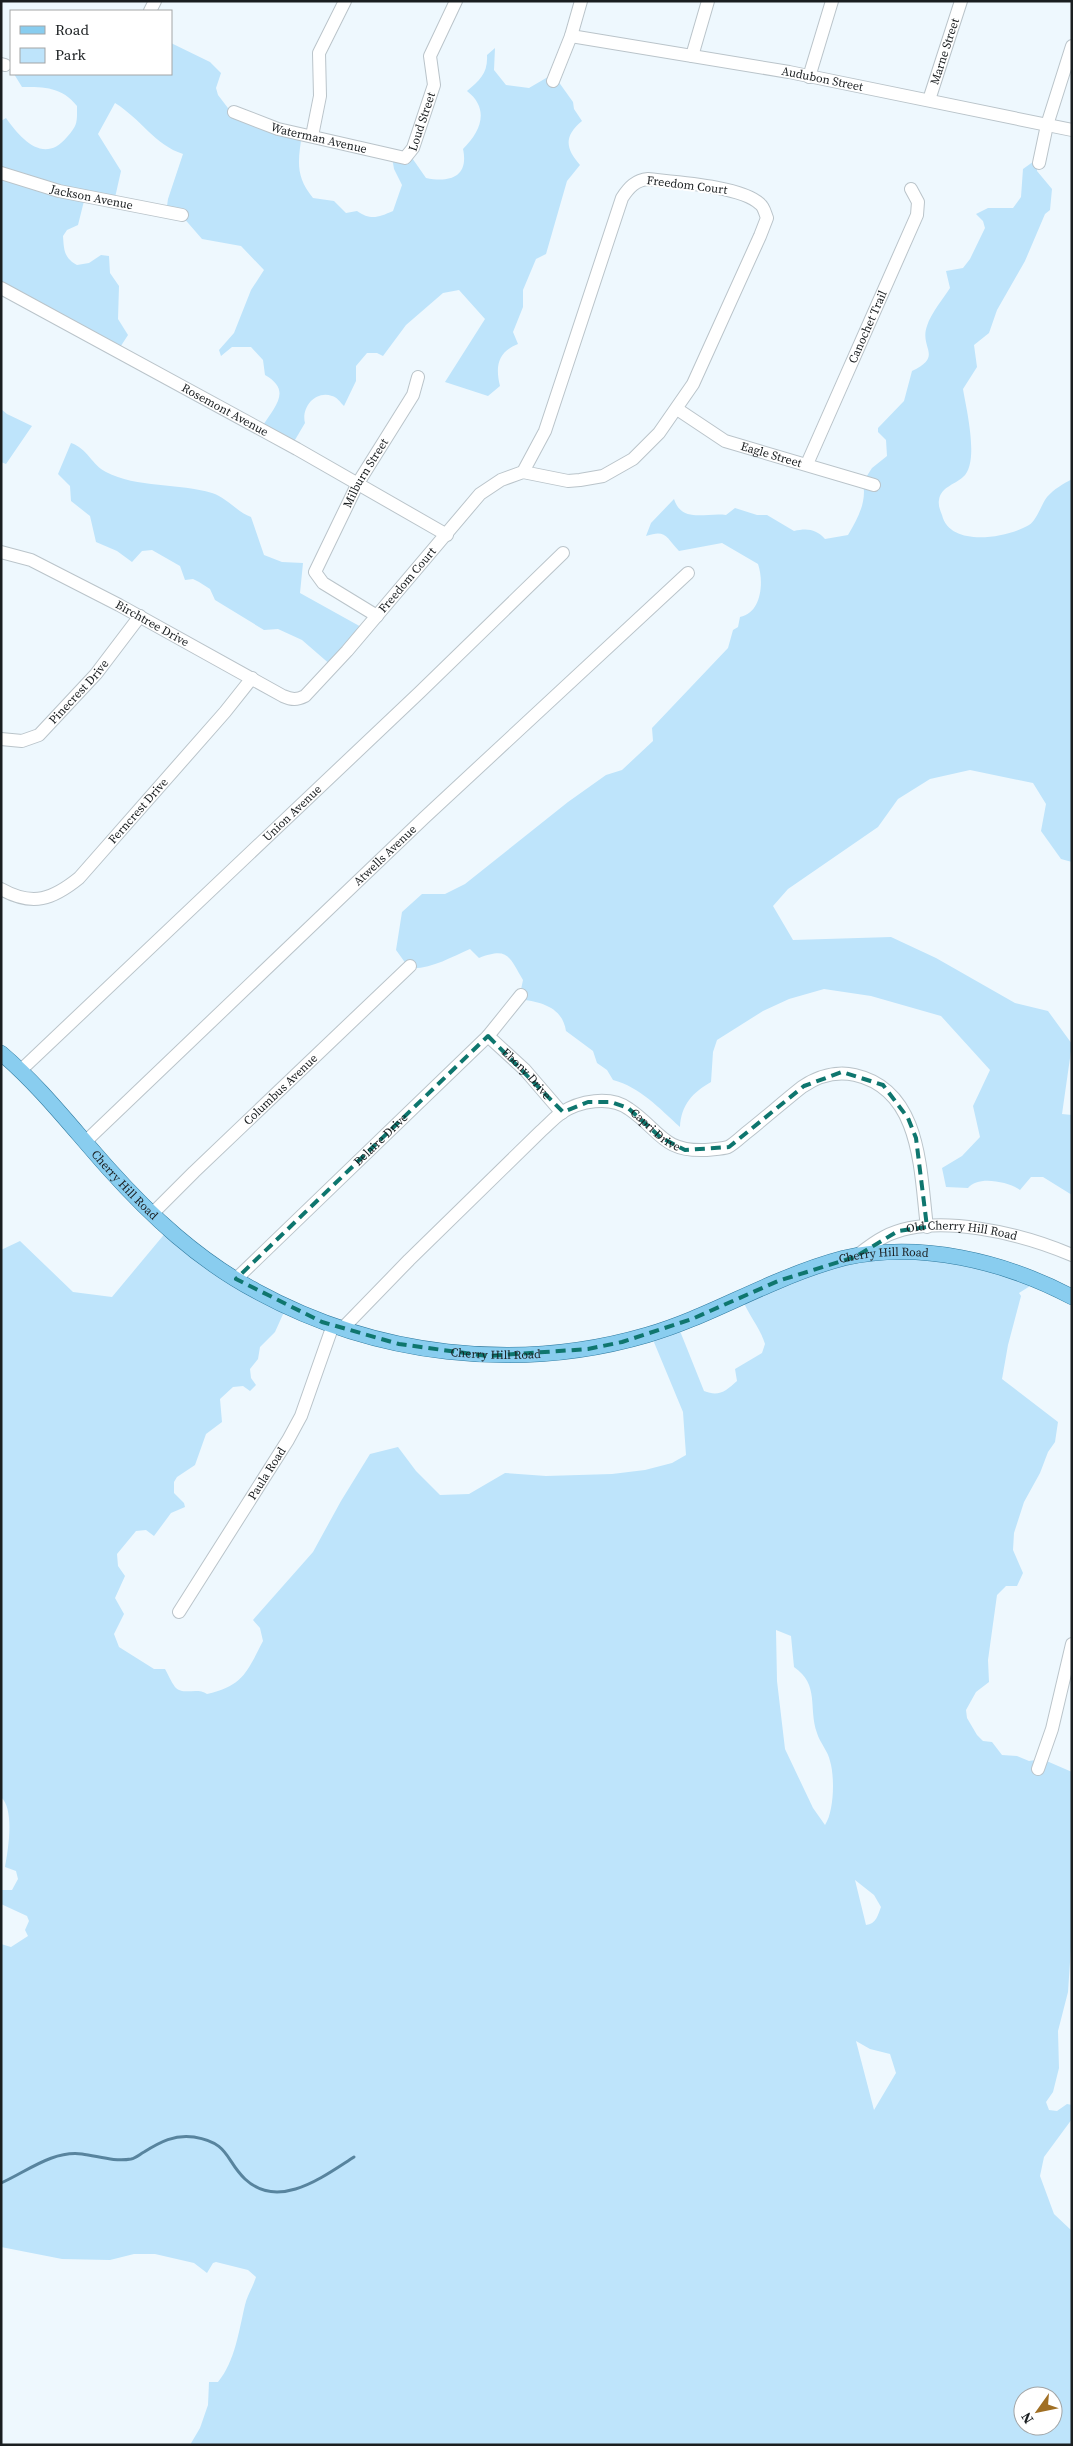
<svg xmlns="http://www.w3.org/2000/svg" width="1073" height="2446" font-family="'Source Serif 4',serif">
	<rect width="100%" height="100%" fill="#eef8fe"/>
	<!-- green -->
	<path fill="#bee4fb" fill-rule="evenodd" d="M171,43L210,62L221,73L216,88L218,95L231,112L302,134C298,161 295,176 313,198L334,201L346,213L357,211C371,221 379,217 393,211L402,185L394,169L392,157L410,155L426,178C450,183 469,177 463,149C481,131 490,109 467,91C480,80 488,73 487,55L495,48L494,70L506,85L529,88L553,74L573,102L574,109L582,121C564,136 565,148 580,165L567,181L546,254L536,259L523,290V307L513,332L518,344C498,352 495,366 500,386L488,396L445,382L485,319L459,290L443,293L406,325L383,356L377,353H367L356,366V381L344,406C340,402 337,397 332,396C315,390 301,408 305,423L292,445L262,427C274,407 293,391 265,375L263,360L251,347H232L221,356L219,350L234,333L251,290L264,270L241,246L202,239L182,216L166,213L168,199L183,154C155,145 141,119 115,103L98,134L121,171L114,202L85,197L78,225L67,230L63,236C64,250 64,258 77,265L89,263L101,255L109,256L110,273L119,286L118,319L128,335L117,352L1,288V121L6,118C21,139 44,165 67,137C78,125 77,122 77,106C62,87 45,87 22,87L14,74H171Z
		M1037,159V171L1052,189L1050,210L1045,214L1025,261L997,310L989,333L974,345L977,367L963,389C966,408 980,463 963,477C954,485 941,487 939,500C938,505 940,510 942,515C950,548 1007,538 1029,525C1037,520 1041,505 1047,497C1054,489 1063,484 1072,479V862L1061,859L1041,831L1046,804L1033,783L970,770L930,779L898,799L878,827L788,889L773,906L793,940L891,937L936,958L1015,1003L1048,1011L1072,1044L1062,1114L1072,1115V1195L1043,1177H1031L1020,1190C1009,1182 978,1175 968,1188L946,1187L942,1168L962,1156L980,1137L973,1106L990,1070L941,1016L871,996L824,989L789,999L763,1011L717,1040L713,1052L711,1082C693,1092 681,1105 680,1127C659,1108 640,1087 613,1080L607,1070L597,1063L593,1051L566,1031C562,1006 540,1002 519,999L523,980C509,956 508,947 479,958L470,949C451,957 430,970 409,968L396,950L402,912L422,894H445L465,884L568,802L606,775L622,770L653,741L652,728L728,648L733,630L738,627L740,617C762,613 764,581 758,564L722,543L679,551C666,537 666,529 646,536L651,523L674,499C682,524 707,512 726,515L735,508L757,515H767L794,531C807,528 816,529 825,539L848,535C858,518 867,502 863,482L872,468L887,456L886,440L878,432V428L904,401L912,371C944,356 919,348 927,326C931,313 943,299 950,288L946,271L963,268L970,259L985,228L983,221L976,214L988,208H1013L1021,197L1023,169Z
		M1,409L7,414L32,426L6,464L1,462Z
		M71,443C87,448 92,465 106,472C136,488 180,483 212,493C226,497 237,512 251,517L264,555L282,562L303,563L300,593L363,628L332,666L302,640L278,629L264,630L215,600L210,589L199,582L193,579L185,580L180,566L152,550L142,551L132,562L117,551L96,542L90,516L71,501L70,486L58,474Z
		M167,1231L284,1312L275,1332L260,1347L258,1359L250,1369L251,1378L256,1385L250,1391L243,1386L233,1387L220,1399L222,1422L206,1434L195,1465L177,1477L174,1482V1493L184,1503L185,1507L171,1513L154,1536L146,1530L136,1531L117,1554L118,1566L125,1576L115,1598L124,1614L114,1634L119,1647L154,1669H165C168,1674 171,1682 175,1687C183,1696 197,1687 207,1694C243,1686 247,1672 263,1641L260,1628L253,1620L313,1552L341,1501L370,1454L398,1447L416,1471L440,1495L469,1494L505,1473L546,1476L612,1474L645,1470L672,1463L686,1455L683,1412L651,1335L678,1326L704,1391C719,1397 726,1391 737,1381L735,1369L762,1353L765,1344C760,1327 748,1315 742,1298L831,1262L915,1253L1038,1281L1019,1293L1021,1296L1008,1345L1002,1379L1058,1422L1055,1442L1048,1452L1040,1473L1024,1502L1014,1533L1013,1550L1023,1573L1017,1586H1006L997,1595L988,1660L989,1682L976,1692L966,1710L967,1718L977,1735L983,1741L992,1742L1002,1755L1017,1756L1029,1761L1042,1759L1072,1772V1932L1068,1992L1058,2031L1059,2068L1053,2092L1046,2102L1049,2110L1057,2111L1067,2104L1072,2105V2119L1044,2157L1040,2176L1054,2214L1072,2231V2445H190L200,2428L208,2405L209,2382H218C235,2362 239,2330 245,2305C247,2296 253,2287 256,2277L248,2270L216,2262L213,2263L207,2273L194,2263L155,2254H134L110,2260L62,2259L1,2247V1944L11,1947L28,1936L25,1930L29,1921L27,1916L1,1904V1890H12L18,1879L16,1871L5,1867C8,1850 15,1810 1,1797V1250L20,1241L73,1292L112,1297ZM776,1630L791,1636L794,1667C820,1685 808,1707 817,1733C820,1743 828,1751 830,1761C835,1777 834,1812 825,1825L813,1808L785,1749L777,1681ZM855,1880L874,1895L881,1907C878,1915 876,1924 866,1925ZM856,2041L870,2049L890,2054L896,2073L874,2110ZM1023,2396H1053V2426H1023Z"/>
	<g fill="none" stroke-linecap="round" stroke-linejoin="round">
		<!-- stream -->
		<path stroke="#58849e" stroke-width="3" d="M1,2183C26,2172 53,2150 82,2154C98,2156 114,2162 131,2159C136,2158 140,2154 144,2152C160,2142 175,2134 194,2137C230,2143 225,2160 245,2179C279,2211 324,2176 354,2157"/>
		<!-- minor casing -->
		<g stroke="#bac4ca" stroke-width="14">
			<g id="minor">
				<path d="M150,11L155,1"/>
				<path id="s1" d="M571,36L789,72L1072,130"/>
				<path d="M692,56L708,1"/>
				<path d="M1,64L5,65"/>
				<path d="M809,77L832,1"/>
				<path d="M553,81L571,36L581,1"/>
				<path id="s2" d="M929,100L961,1"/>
				<path id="s3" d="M234,112L278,129L405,158L413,148L434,85L430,56L456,1"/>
				<path d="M312,136L320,96L319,53L345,1"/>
				<path d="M1039,163L1047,125L1072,46"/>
				<path id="s4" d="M1,173L59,191L182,215"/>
				<path id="s5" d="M1,288L297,449L447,535"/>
				<path id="s6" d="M677,409L725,441L874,485"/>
				<path id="s7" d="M807,464L917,215L918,202L911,189"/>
				<path id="s8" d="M1,552L31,560L119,605L283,696C292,700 297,700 305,696L347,651L480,494L501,480L523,472L568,481L580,480L603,476L633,459L659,433L693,384L760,236L767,218C765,213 764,207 760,204C742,186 674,182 648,179C636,180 629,187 622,198L545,431L523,472"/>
				<path id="s9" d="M377,616L323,583L315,572L358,483L413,395L418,377"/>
				<path id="s10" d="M1,739L22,741L39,735L96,674L140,616"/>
				<path id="s11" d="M1,889C33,907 53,899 79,878L225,712L252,678"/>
				<path id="s12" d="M488,1036L525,1070L562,1113"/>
				<path id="s13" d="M20,1071L420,692L563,553"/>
				<path id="s14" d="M85,1142L424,818L688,573"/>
				<path id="s15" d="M152,1214L194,1172L410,966"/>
				<path id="s16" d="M855,1257C864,1250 874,1242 884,1237C934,1211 1023,1234 1072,1255"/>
				<path id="s17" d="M236,1279L488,1036L521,995"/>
				<path id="s18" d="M343,1328L409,1260L541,1131C548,1125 554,1118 561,1113C579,1101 610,1095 629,1109C660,1130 662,1152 706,1150C712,1149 722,1149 728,1147C734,1144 741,1137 746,1133C765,1118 783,1102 802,1087C818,1076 837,1071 855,1075C922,1090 920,1172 927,1227"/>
				<path id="s19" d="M179,1612L288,1440L301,1416L333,1325"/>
				<path d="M1038,1769L1052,1729L1072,1644"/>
			</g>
		</g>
		<!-- major casing -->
		<g stroke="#2f7a9f" stroke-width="16">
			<g id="major">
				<path id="s20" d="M1,1053C41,1087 73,1129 108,1168C151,1216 198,1260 256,1291C375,1356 517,1373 647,1335C692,1322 733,1300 776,1282C797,1273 821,1264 844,1258C920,1241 1004,1261 1072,1297"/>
			</g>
		</g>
		<!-- minor -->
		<use href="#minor" stroke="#fff" stroke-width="12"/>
		<!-- major -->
		<use href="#major" stroke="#89cdef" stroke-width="15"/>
	</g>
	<!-- marked area -->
	<path fill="none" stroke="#0f766e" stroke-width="4" stroke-dasharray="10 6" stroke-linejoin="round" d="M488,1036L563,1112L588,1102H611L628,1108L660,1137L685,1150L729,1147L804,1086L842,1072L883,1085L908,1118L916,1138L927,1227L898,1231L855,1257L778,1281L692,1319L622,1342L588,1349L487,1356L399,1344L322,1322L236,1279Z"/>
	<g text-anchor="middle" stroke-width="4" stroke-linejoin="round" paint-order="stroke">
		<!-- street labels -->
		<g font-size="12" fill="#1a1e20" stroke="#fff">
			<text dy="4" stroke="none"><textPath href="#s2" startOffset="51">Marne Street</textPath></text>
			<text dy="4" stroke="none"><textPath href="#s1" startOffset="255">Audubon Street</textPath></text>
			<text dy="4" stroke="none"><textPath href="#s3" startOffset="218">Loud Street</textPath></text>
			<text dy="4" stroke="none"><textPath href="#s3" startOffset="89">Waterman Avenue</textPath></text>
			<text transform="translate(687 185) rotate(7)" y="4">Freedom Court</text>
			<text dy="4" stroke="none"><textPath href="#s4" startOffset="94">Jackson Avenue</textPath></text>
			<text dy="4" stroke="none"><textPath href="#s7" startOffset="150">Canochet Trail</textPath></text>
			<text dy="4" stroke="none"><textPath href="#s5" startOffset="255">Rosemont Avenue</textPath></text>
			<text dy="4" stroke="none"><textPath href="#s6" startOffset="106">Eagle Street</textPath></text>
			<text dy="4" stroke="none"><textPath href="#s9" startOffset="188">Milburn Street</textPath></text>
			<text dy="4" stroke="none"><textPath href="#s8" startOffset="495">Freedom Court</textPath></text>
			<text dy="4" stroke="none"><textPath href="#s8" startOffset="168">Birchtree Drive</textPath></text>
			<text dy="4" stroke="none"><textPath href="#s10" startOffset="98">Pinecrest Drive</textPath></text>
			<text dy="4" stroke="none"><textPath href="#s11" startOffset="175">Ferncrest Drive</textPath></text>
			<text dy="4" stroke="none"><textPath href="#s13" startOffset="375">Union Avenue</textPath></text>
			<text dy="4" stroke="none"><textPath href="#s14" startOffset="415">Atwells Avenue</textPath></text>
			<text dy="4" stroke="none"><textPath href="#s12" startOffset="54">Ebony Drive</textPath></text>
			<text dy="4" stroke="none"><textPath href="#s15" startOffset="179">Columbus Avenue</textPath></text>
			<text dy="4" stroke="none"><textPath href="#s18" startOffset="412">Capri Drive</textPath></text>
			<text dy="4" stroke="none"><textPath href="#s17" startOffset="201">Belaire Drive</textPath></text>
			<text dy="4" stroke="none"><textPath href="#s20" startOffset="181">Cherry Hill Road</textPath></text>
			<text dy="4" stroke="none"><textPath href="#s16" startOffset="115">Old Cherry Hill Road</textPath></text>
			<text dy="4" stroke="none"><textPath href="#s20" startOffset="1006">Cherry Hill Road</textPath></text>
			<text dy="4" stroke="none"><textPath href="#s20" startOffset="601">Cherry Hill Road</textPath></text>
			<text dy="4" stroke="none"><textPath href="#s19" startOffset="164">Paula Road</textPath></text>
		</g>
	</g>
	<!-- border -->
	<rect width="1073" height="2446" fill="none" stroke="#1a1e20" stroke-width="5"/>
	<!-- legend -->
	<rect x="10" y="10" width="162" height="65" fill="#ffffff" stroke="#a3a5a6"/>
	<rect x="20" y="26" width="25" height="8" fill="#89cdef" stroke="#a3a5a6"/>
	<text x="55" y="35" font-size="15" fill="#1a1e20">Road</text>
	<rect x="20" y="48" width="25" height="15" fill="#bee4fb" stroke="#a3a5a6"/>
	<text x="55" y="60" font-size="15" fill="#1a1e20">Park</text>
	<!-- north arrow -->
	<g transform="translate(1038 2411) rotate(237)"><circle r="24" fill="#ffffff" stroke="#a3a5a6"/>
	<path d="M0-4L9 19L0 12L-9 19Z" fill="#a06f24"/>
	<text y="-8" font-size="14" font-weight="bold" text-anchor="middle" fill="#1a1e20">N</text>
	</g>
</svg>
